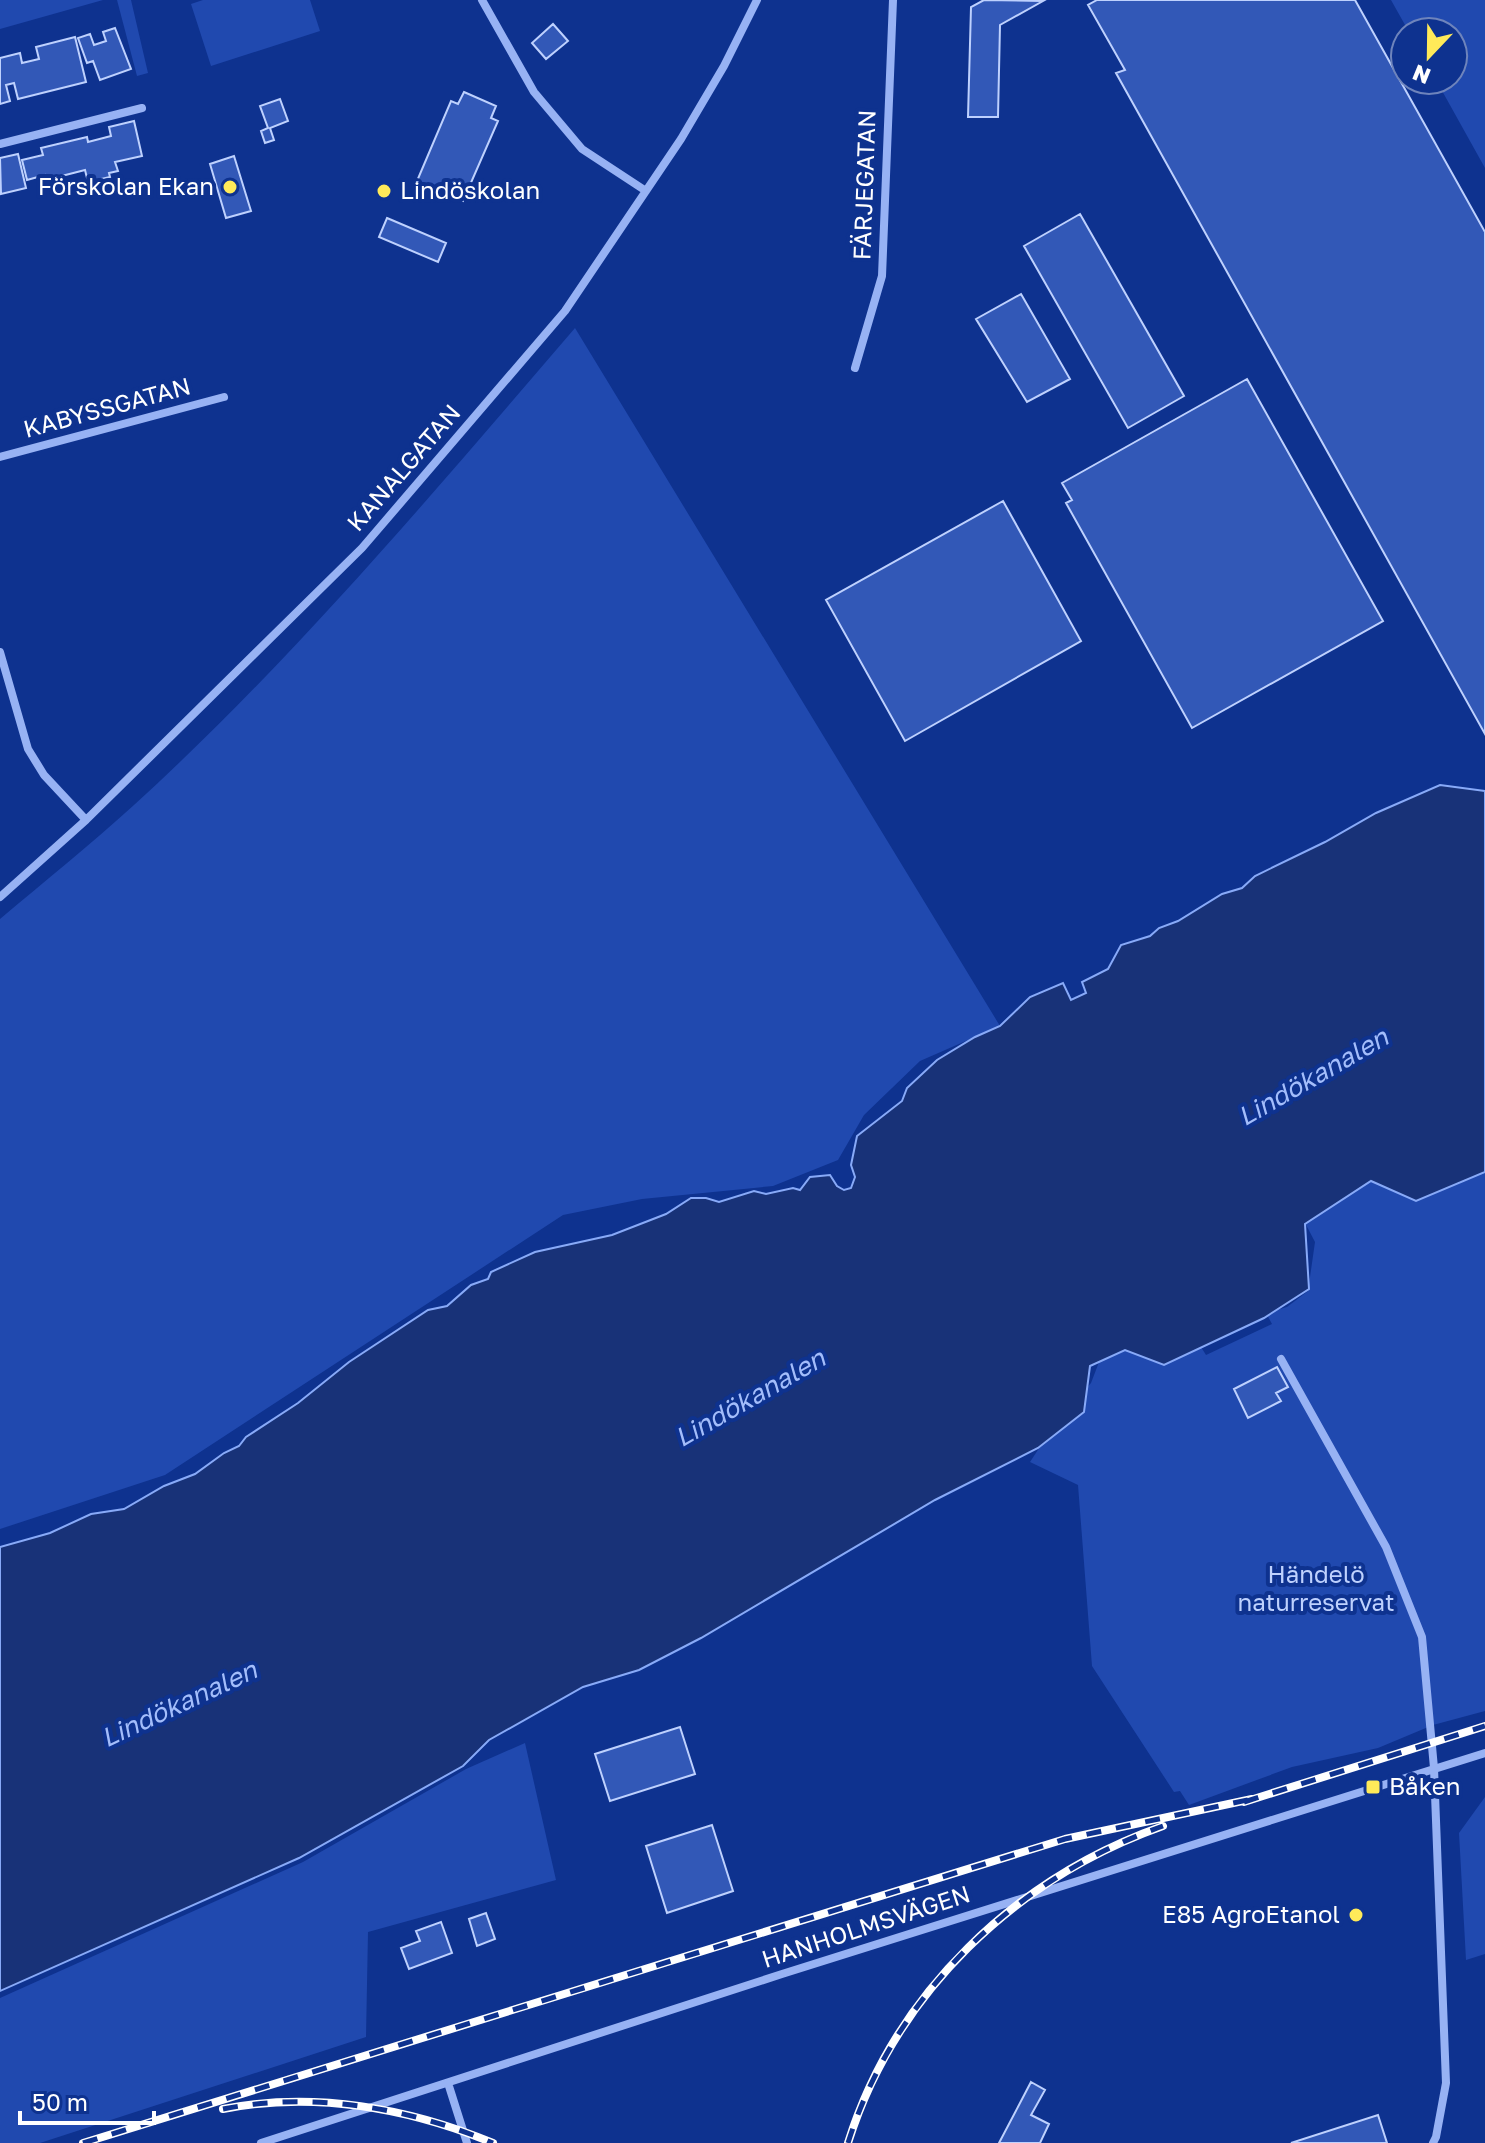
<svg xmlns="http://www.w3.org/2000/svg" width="1485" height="2143" font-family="'Golos Text',sans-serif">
	<rect width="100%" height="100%" fill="#0e328f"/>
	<!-- green -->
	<path fill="#2049af" d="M0,0H103L0,29Z
		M117,0H131L148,73L137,76Z
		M203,0H310L320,31L211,66L191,4Z
		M1391,0H1485V168L1436,80H1453V32H1409Z
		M575,328L1000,1026L920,1061L864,1115L838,1160L773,1186L642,1199L563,1215L165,1475L0,1529V919C45,881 91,844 134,805C294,659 434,492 575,328Z
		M1485,1172V1711L1433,1725L1378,1748L1292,1767L1189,1805L1180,1791L1174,1792L1092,1666L1078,1485L1030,1462L1049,1433L1091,1383L1104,1349L1201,1347L1206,1355L1272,1324L1266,1313L1287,1307L1308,1291L1315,1242L1303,1219L1379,1176L1418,1195Z
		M525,1743L556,1880L368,1932L366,2037L40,2143H0V1998L303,1862L466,1769Z
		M1485,1797V1954L1466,1960L1459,1833Z"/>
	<!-- water -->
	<path fill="#183278" stroke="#88aaf8" stroke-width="2" d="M1440,785L1485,791V1172L1416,1201L1371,1181L1305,1224L1309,1289L1264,1318L1164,1365L1125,1350L1090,1366L1084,1412L1038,1448L935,1500L701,1638L639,1670L583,1687L489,1740L463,1766L299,1858L0,1991V1547L50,1533L91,1514L124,1509L164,1486L195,1474L224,1453L239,1446L246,1437L298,1403L349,1362L428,1310L447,1306L471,1285L488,1279L491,1272L535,1252L612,1235L666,1214L691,1198H706L719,1202L754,1191L766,1194L793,1188L800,1190L810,1177L830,1175L837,1186L844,1190L851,1188L855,1177L851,1165L857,1136L902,1101L907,1088L937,1060L975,1037L1000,1026L1030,997L1063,983L1071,1000L1086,993L1082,982L1108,969L1121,945L1150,936L1159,928L1178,921L1222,894L1242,888L1255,876L1325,842L1376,813Z"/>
	<!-- building -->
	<path fill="#3258b7" stroke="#bed1fe" stroke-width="2" d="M984,0L1043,1L1000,25L998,117H968L971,7Z
		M1097,0H1355L1485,232V734L1116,73L1125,70L1088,5Z
		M553,24L568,41L546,59L532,43Z
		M115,28L131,69L100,80L93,61L87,63L78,38L90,34L94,45L106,41L103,32Z
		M75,37L86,82L18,99L14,83L6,85L10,101L0,104V58L20,53L22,63L39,59L36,47Z
		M464,92L496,106L491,118L498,121L463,201L417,181L451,101L458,104Z
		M280,99L288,121L270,128L274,140L265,143L261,131L268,128L260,106Z
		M134,121L142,156L115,162L118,171L109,173L110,177L88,182L85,170L46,180L45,175L27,180L22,160L43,155L41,148L87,137L88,142L111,136L109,127Z
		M18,154L26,188L1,194L0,158Z
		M234,156L251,211L226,218L210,164Z
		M1080,214L1184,396L1128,428L1024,246Z
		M387,218L446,243L438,262L379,237Z
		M1021,294L1070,379L1027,402L976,319Z
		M1247,379L1383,621L1192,728L1066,503L1072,500L1062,483Z
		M1003,501L1081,641L905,741L826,600Z
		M1277,1367L1288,1387L1276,1393L1281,1401L1248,1418L1234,1389Z
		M680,1727L695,1774L610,1801L595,1754Z
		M712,1825L733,1891L667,1913L646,1846Z
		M486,1913L495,1939L477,1946L469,1919Z
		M441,1922L452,1953L409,1969L401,1948L420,1941L416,1931Z
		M1031,2082L1045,2090L1031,2115L1049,2124L1040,2143H999Z
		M1378,2115L1387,2143H1291Z"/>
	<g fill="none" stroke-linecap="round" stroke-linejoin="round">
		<!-- minor -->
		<path stroke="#97b2f4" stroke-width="8" d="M482,0L534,92L582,149L646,191
			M0,144L142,108
			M855,368L882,276L893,0
			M0,457L224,397
			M0,652L28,749L44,775L86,820
			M0,897L86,820L362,548L565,311L681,139L724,66L757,0
			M1281,1359L1386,1547L1422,1637L1434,1768L1446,2083L1436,2137L1433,2143
			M448,2083L467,2143
			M261,2143L782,1974L1485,1753"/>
		<!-- rail casing -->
		<g stroke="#fff" stroke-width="8">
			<path id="rail" d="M1244,1802L1485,1726
				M223,2109C314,2091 409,2108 493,2143
				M83,2143L1065,1839L1252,1799
				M848,2143C895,1993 1016,1878 1163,1826"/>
		</g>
		<!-- rail -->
		<use href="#rail" stroke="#0e328f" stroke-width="5" stroke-dasharray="15" stroke-linecap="butt"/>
	</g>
	<!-- markers -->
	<g fill="#ffea59" stroke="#0e328f" stroke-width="3">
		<circle cx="230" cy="187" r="8"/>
		<circle cx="384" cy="191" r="8"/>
		<rect x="1365" y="1779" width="16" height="16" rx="4"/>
		<circle cx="1356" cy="1915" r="8"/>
	</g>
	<g text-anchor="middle" stroke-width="8" stroke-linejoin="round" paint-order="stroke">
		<!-- street labels -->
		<g font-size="24" fill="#fff" stroke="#0e328f">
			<text transform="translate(865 185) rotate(-88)" y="8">FÄRJEGATAN</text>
			<text transform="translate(107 408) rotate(-15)" y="8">KABYSSGATAN</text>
			<text transform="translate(404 468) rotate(-49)" y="8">KANALGATAN</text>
			<text transform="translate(866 1927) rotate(-18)" y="8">HANHOLMSVÄGEN</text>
		</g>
		<!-- poi labels -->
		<g font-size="24" fill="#fff" stroke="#0e328f" text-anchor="end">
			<text x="214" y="195">Förskolan Ekan</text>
			<text x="400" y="199" text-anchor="start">Lindöskolan</text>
			<text x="1389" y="1795" text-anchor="start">Båken</text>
			<text x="1340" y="1923">E85 AgroEtanol</text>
		</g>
		<!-- park labels -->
		<g font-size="24" fill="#bed1fe" stroke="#0e328f">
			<text x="1316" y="1583">Händelö<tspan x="1316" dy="28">naturreservat</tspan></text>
		</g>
		<!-- water labels -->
		<g font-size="26" font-style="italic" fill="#a3bdfb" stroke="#0e328f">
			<text transform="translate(1313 1077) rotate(-30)" y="9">Lindökanalen</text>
			<text transform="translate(750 1398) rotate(-30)" y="9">Lindökanalen</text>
			<text transform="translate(179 1704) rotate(-25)" y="9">Lindökanalen</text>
		</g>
	</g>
	<!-- north arrow -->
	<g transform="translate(1429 56) rotate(202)"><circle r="38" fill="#0e328f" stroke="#6e84bc" stroke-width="2"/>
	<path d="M0-6L14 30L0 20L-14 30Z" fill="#ffea59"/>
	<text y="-12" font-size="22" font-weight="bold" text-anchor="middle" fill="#ffffff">N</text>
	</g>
	<!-- scale -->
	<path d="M20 2111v12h134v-12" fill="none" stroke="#ffffff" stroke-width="4"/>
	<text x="32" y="2111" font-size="24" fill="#ffffff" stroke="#0e328f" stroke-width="6" paint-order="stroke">50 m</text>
</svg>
